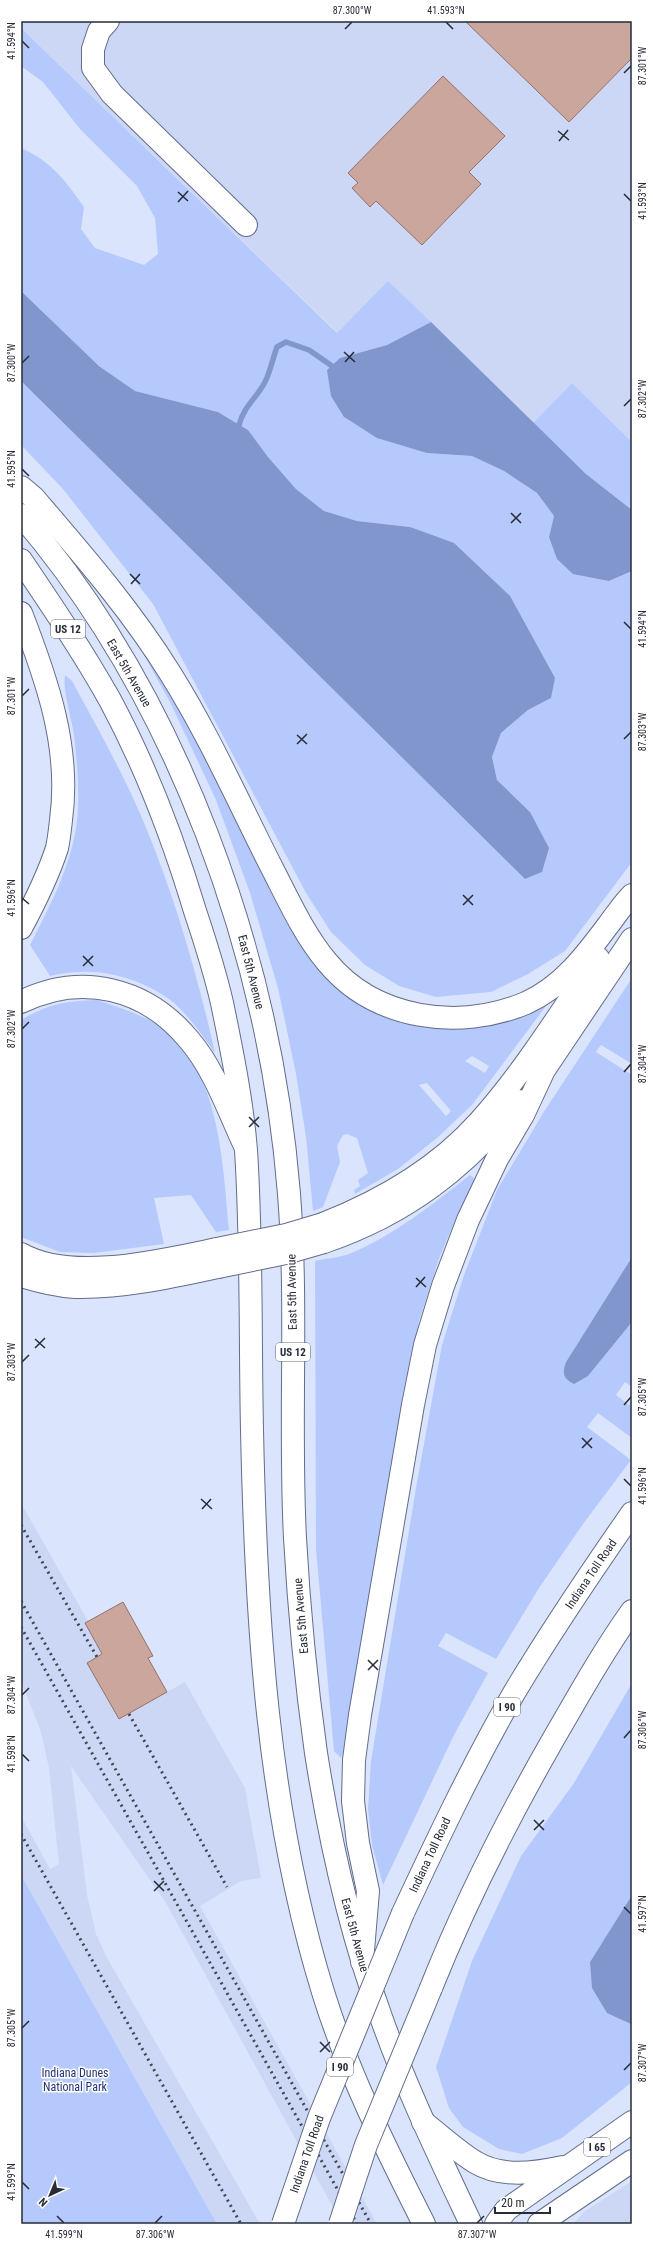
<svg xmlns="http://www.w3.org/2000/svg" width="653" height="2245" font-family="'Roboto Condensed',sans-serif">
	<rect width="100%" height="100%" fill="#dae4fd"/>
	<!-- built -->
	<path fill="#ccd7f5" d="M21,21H632V442L572,383L533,423L388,281L338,333L21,28Z
		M21,1503L88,1621L167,1692L185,1682L245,1788L261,1878L241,1881L200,1906L377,2224H342L166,1903L71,1766L87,1895L96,1934L106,1956L260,2224H217L21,1875V1816L50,1869L59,1864L49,1768L41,1732L21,1681Z
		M632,2181V2224H573L585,2211Z"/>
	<!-- green -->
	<path fill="#b6c9fd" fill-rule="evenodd" d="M21,28L337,333L388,281L431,322L387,345L340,358L427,453L472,456L504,471L537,493L554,516L549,537L609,581L632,571V862L565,951L528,974L491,992L436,997L399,986L365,965L331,932L306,893L153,604L63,489L21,445V381L525,879L542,872L530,812L497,780L492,757L501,733L528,710L551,698L410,527L357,521L324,511L296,489L268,457L248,430L218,412L135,391L99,366L21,291V148C51,161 66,181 84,207L81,229L95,248L144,265L158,254L155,218L137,186L80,129L43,82L21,66Z
		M572,383L632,442V510L586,474L533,423Z
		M132,633L162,678L343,988L466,1027L516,1019L546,1006L472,1105L437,1138L398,1169L355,1194L354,1190L360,1186L358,1180L368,1173L357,1138L347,1134L343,1135L337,1146L340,1162L323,1207L313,1211L306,1137L296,1074L278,988L250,893L216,800L171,704ZM472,1056L489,1066L485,1073L465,1061ZM427,1083L451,1111L446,1116L419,1085Z
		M65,675L72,681C98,729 126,778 147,830C176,901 198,977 215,1053C202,1035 190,1017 174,1003C150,983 111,970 80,972C70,972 60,974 50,976L30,945C52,902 76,857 78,808C79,786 77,765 75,744C74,723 62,693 65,675Z
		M632,978V1064L601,1045L596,1052L632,1075V1257L566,1362L588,1376L632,1322V1387L625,1382L616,1395L632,1407V1438L598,1413L587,1427L631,1460L583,1524L539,1588L496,1659L446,1633L438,1646L488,1673L454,1735L383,1885L372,1845L368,1809L371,1761L417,1482L442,1345L464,1275L497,1190L545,1110Z
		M97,1000C117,1007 138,1013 156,1024C220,1062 223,1165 229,1230L216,1232L191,1195L154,1198L164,1244L94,1253L60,1252L21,1237V1020C48,1004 66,1001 97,1000Z
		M470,1175L475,1179L457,1216L440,1256L419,1321L384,1506L344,1751L341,1758L334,1751L316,1549L315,1261C326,1258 338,1258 349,1254C393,1236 433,1204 470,1175Z
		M632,1683V1895L590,1962L632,2023V2082L562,2138L522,2154L499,2149L463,2127L449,2108L436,2067L472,1961L521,1856L574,1783Z
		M21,1875L217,2224H21Z"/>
	<!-- water -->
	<path fill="#8296ce" d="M21,291L99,366L135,391L218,412L248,430L268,457L296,489L324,511L357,521L410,527L454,543L510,596L555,678L551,698L528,710L501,733L492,757L497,780L530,812L549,848L542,872L525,879L21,381Z
		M431,322L586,474L632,510V571L609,581L573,574L557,559L549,537L554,516L537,493L504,471L472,456L427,453L377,438L349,420L344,417L331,396L327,370L340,358L387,345Z
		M632,1257V1322L588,1376L574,1384C563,1378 562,1374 566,1362Z
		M632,1895V2023L631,2024L607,2013L592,1988L590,1962Z"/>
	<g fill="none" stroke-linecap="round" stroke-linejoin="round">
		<!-- stream -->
		<path stroke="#8296ce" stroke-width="5.5" d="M239,425C244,406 256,399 265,382C270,372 273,358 277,347L286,342L309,350L332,366"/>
	</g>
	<!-- building -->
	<path fill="#cba69d" stroke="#94726a" d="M465,21H632V58L569,122Z
		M443,76L505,136L469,172L481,184L422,245L376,201L370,207L352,188L358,183L348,173Z
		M123,1602L153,1656L148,1658L167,1692L119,1719L87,1663L102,1654L85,1623Z"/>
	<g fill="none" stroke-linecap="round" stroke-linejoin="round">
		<!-- minor casing -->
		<g stroke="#636d89" stroke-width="24">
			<path id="minor" d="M108,21L99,31L93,49V68L112,94L246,225"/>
		</g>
		<!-- primary casing -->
		<g stroke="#636d89" stroke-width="24">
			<path id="primary" d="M21,515C178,698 270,955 289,1194C298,1308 289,1423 295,1538C299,1610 306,1682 316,1753C330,1842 350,1932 381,2017C406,2088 439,2156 471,2224
				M21,560C52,606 83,652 110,700C146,767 173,838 195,911C205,941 215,972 222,1003C232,1051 242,1101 246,1150C252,1243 250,1336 252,1430C256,1618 267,1810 323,1992C348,2073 386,2149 424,2224"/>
		</g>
		<!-- trunk casing -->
		<g stroke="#636d89" stroke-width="24">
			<path id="trunk" d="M423,2122C440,2135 457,2151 475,2162C501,2178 535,2173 563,2167
				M496,2224L506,2210L632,2122
				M539,2224L632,2161"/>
		</g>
		<!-- motorway casing -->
		<g stroke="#636d89" stroke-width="24">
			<path id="motorway" d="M21,487L34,498C82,554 131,610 170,673C209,735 238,801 271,866C288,899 303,933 327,962C375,1020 459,1031 526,1003C562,987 586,955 609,924C616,915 623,904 632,895
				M21,613C47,680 71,748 61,820C60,829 59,839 57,848C48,876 35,902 21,928
				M21,1002C82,972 147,988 190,1041C214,1069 229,1112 245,1146
				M323,1224C381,1201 437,1169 479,1122C524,1072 560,1013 598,958
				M324,1242C406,1214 466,1168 519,1101
				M21,1254C72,1283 163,1260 217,1249
				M21,1276C39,1281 56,1286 75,1287C122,1288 172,1277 218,1267
				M403,1913C438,1838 473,1764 514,1693C551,1631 591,1572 632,1513
				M362,1962L368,1891L358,1843L353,1801L354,1760L360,1715L413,1405L425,1345L443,1286L468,1220L497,1159L523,1115L544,1070L632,939
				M431,1988C465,1903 505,1824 550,1745C576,1700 602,1653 632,1611"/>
		</g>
		<!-- minor -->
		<use href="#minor" stroke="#fff" stroke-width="22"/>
		<!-- primary -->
		<use href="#primary" stroke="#fff" stroke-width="22"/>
		<!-- trunk -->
		<use href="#trunk" stroke="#fff" stroke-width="22"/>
		<!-- motorway -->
		<use href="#motorway" stroke="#fff" stroke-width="22"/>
		<!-- rail -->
		<path stroke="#414755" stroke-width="3" stroke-dasharray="2 4" stroke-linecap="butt" d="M21,1525L97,1657
			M21,1601L371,2224
			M21,1627L357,2224
			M129,1714L227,1887
			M21,1834L241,2224"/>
		<!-- motorway-bridge casing -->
		<g stroke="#636d89" stroke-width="24" stroke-linecap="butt">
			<path id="motorway-bridge" d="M217,1249L286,1235L323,1224
				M218,1267L286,1253L324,1242
				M283,2224L319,2118L403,1913
				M340,2224L366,2145L431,1988"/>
		</g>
		<!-- motorway-bridge -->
		<use href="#motorway-bridge" stroke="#fff" stroke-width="22"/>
	</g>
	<!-- ticks -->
	<path fill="none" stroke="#262b37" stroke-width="1.5" d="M446,22L453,29M345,29L352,22M22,41L29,48M624,73L631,66M558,131L569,140M559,141L568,130M178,192L188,201M624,194L631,201M178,202L188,191M344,352L355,362M345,362L354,352M22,363L29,356M624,406L631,399M22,469L29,476M511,513L521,523M511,523L521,513M130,574L140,584M131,584L140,574M624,622L631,629M22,696L29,689M297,735L307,744M624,739L631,732M297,744L307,734M463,895L473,905M22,898L29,904M463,905L473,895M83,956L93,966M83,966L93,956M22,1029L29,1022M624,1072L631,1064M249,1117L259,1127M249,1127L259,1117M416,1278L426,1287M416,1287L425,1277M35,1339L45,1348M35,1348L45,1338M22,1362L29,1355M624,1405L631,1397M582,1438L592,1448M582,1448L592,1438M624,1479L631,1486M201,1499L212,1509M202,1509L211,1499M368,1660L378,1670M368,1670L378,1660M22,1695L29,1688M624,1738L631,1730M22,1754L29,1761M534,1820L544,1830M534,1830L544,1820M154,1881L164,1891M154,1891L164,1881M624,1907L631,1914M22,2028L29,2021M320,2042L330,2052M320,2052L330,2042M624,2070L631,2063M22,2182L29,2189M57,2216L64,2223M155,2223L162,2216M477,2223L484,2216"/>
	<g text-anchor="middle" stroke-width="3" stroke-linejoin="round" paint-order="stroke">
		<!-- shield labels -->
		<g fill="#fff" stroke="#676b73" stroke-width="1">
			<rect x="51" y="620" width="34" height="18" rx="3"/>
			<rect x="276" y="1343" width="34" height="18" rx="3"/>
			<rect x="494" y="1698" width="26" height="18" rx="3"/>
			<rect x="327" y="2058" width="26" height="18" rx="3"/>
			<rect x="584" y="2138" width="26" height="18" rx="3"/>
		</g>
		<g font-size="11" font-weight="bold" fill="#262b37">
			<text x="68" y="633">US 12</text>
			<text x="293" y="1356">US 12</text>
			<text x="507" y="1711">I 90</text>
			<text x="340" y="2071">I 90</text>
			<text x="597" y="2151">I 65</text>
		</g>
		<!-- street labels -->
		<g font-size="12" fill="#262b37" stroke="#fff">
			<text transform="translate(129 673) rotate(60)" y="4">East 5th Avenue</text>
			<text transform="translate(251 972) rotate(76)" y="4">East 5th Avenue</text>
			<text transform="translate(292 1292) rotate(-91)" y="4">East 5th Avenue</text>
			<text transform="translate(591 1574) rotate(-56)" y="4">Indiana Toll Road</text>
			<text transform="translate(301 1616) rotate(-95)" y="4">East 5th Avenue</text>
			<text transform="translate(430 1855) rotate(-65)" y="4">Indiana Toll Road</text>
			<text transform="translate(355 1935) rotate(75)" y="4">East 5th Avenue</text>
			<text transform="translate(307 2154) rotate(-71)" y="4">Indiana Toll Road</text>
		</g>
		<!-- park labels -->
		<g font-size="12" fill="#223376" stroke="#fff">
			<text x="75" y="2077">Indiana Dunes<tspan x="75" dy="14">National Park</tspan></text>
		</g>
	</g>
	<!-- border -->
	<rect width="653" height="2245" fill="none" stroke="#ffffff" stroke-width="44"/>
	<!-- north arrow -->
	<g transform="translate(50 2195) rotate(224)" stroke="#ffffff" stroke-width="3" paint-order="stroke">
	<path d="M0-3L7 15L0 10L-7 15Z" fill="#262b37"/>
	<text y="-6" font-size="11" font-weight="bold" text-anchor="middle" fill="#262b37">N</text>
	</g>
	<!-- scale -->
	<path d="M495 2207v6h55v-6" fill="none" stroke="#262b37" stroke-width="2"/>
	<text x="501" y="2207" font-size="12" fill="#262b37" stroke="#ffffff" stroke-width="3" paint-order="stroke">20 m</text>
	<rect x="22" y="22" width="609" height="2201" fill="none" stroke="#262b37" stroke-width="1.5"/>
	<g font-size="10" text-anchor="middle" fill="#262b37">
		<text x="352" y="14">87.300°W</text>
		<text x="446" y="14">41.593°N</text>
		<text transform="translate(11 41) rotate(-90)" y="4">41.594°N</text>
		<text transform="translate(642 66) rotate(-90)" y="4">87.301°W</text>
		<text transform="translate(642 201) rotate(-90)" y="4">41.593°N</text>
		<text transform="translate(11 363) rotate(-90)" y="4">87.300°W</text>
		<text transform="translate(642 399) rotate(-90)" y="4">87.302°W</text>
		<text transform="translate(11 469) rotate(-90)" y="4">41.595°N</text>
		<text transform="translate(642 629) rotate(-90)" y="4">41.594°N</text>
		<text transform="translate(11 696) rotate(-90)" y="4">87.301°W</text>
		<text transform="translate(642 732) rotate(-90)" y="4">87.303°W</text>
		<text transform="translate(11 898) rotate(-90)" y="4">41.596°N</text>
		<text transform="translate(11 1029) rotate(-90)" y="4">87.302°W</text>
		<text transform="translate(642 1064) rotate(-90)" y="4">87.304°W</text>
		<text transform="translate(11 1362) rotate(-90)" y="4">87.303°W</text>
		<text transform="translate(642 1397) rotate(-90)" y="4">87.305°W</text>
		<text transform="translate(642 1486) rotate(-90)" y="4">41.596°N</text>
		<text transform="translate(11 1695) rotate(-90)" y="4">87.304°W</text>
		<text transform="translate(642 1730) rotate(-90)" y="4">87.306°W</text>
		<text transform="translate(11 1754) rotate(-90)" y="4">41.598°N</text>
		<text transform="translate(642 1914) rotate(-90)" y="4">41.597°N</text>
		<text transform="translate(11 2028) rotate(-90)" y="4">87.305°W</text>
		<text transform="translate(642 2063) rotate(-90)" y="4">87.307°W</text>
		<text transform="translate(11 2182) rotate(-90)" y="4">41.599°N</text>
		<text x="64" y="2238">41.599°N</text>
		<text x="155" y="2238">87.306°W</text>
		<text x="477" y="2238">87.307°W</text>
	</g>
</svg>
